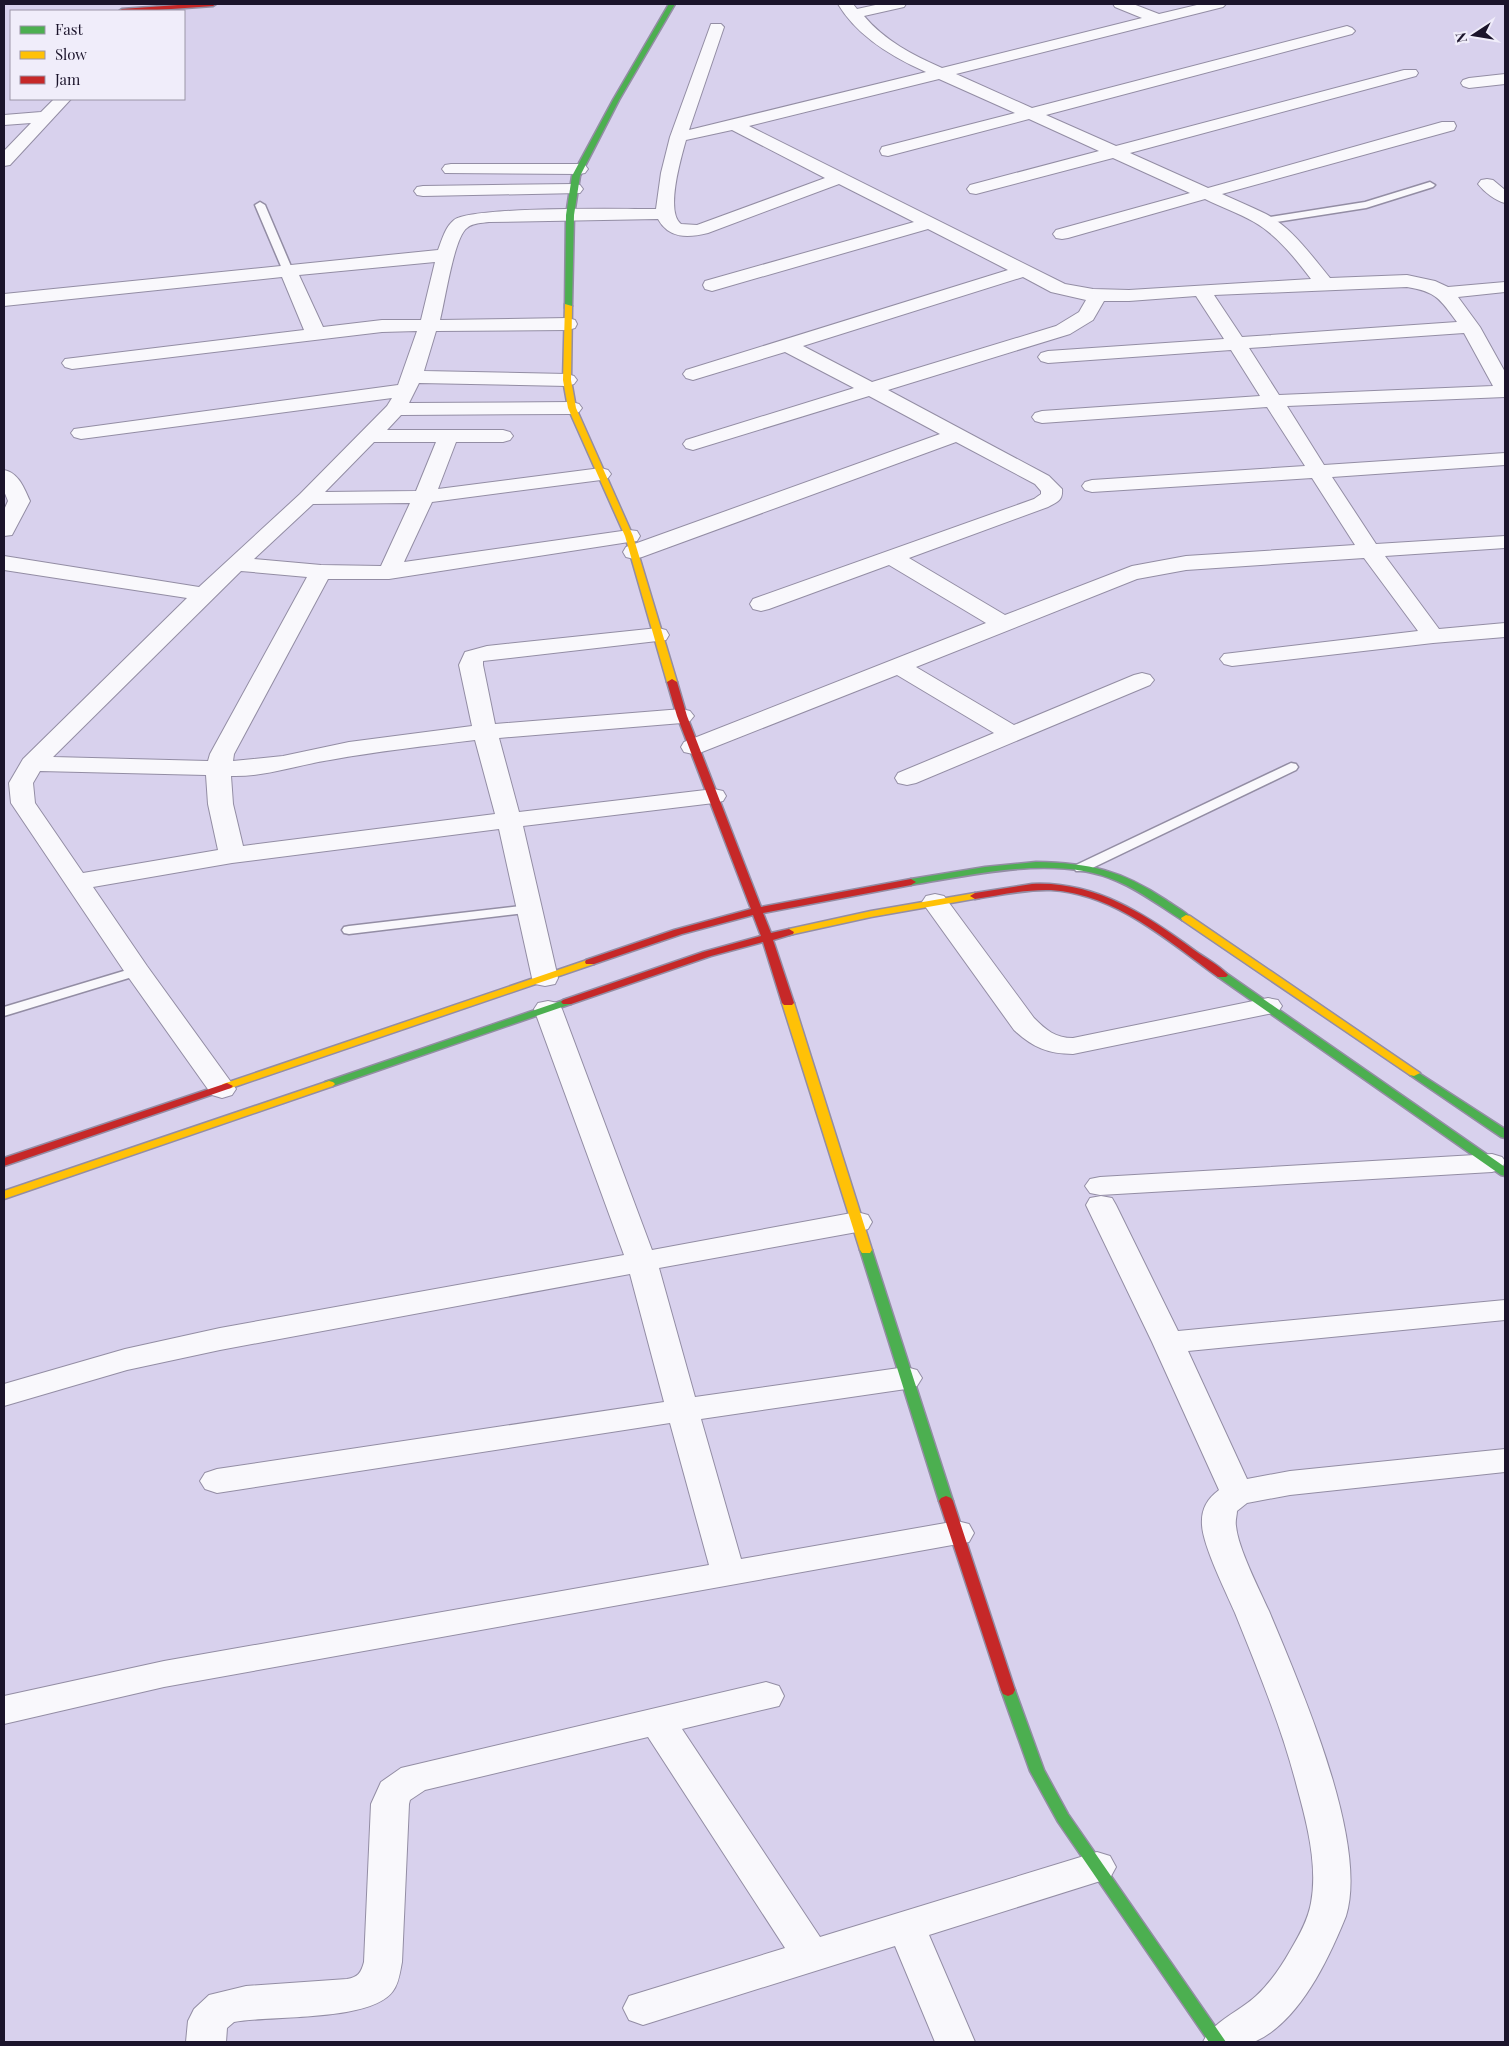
<svg xmlns="http://www.w3.org/2000/svg" width="1509" height="2046" font-family="'Playfair Display',serif">
	<rect width="100%" height="100%" fill="#d8d1ed"/>
	<g fill="none" stroke-linecap="round" stroke-linejoin="round">
		<!-- lane casing -->
		<g stroke="#938da4" stroke-width="3">
			<path id="lane" d="M1430,182L1435,185L1433,187L1366,208L1264,224L1259,221L1264,218L1365,202Z
				M260,202L265,205L293,271L292,273L288,274L283,271L255,205Z
				M1291,763L1296,764L1298,767L1296,770L1086,871H1076L1074,868L1076,865Z
				M529,905L534,906L536,909L534,912L349,934L344,933L342,930L344,927L349,926Z
				M137,967L142,968L144,971L142,974L4,1016V1007Z"/>
		</g>
		<!-- street casing -->
		<g stroke="#938da4" stroke-width="2">
			<path id="street" d="M838,4H853L857,9L880,4H906L904,7L864,16C885,41 913,55 942,68L1142,18L1115,7L1113,4H1133L1159,14L1201,4H1226L1223,7L956,74L1032,108L1347,26L1352,28L1355,31L1352,34L1046,115L1116,146L1404,70H1416L1418,73L1416,76L1130,153L1208,188L1442,122H1454L1456,126L1454,130L1222,194C1237,201 1252,207 1266,214C1292,228 1311,255 1330,278L1407,275L1435,281L1448,287L1505,282V292L1458,297L1480,327L1505,372V397L1287,406L1324,465L1505,453V465L1332,477L1376,544L1505,536V548L1385,556L1439,629L1505,623V637L1433,643L1232,666L1224,664L1220,659L1224,654L1418,631L1364,558L1186,570L1137,579L916,667L1014,725L1134,675L1142,673L1150,675L1154,680L1150,685L916,783L907,785L898,783L895,778L898,773L994,733L897,675L702,752L693,754L684,752L681,747L684,742L986,623L889,565L769,609L761,611L753,609L750,604L753,599L1034,499L1041,494V491L1035,484L956,442L642,557L634,559L626,557L623,552L626,547L940,434L869,396L693,450L686,448L683,444L686,440L854,388L785,352L693,380L686,378L683,374L686,370L1008,270L928,229L719,289L712,291L705,289L703,285L705,281L914,222L839,184L708,233C688,238 669,239 658,219L489,222C482,223 472,223 467,228C454,237 445,301 440,320L568,318L575,320L577,324L575,328L568,330L436,331L424,371L567,374L574,376L577,380L574,384L567,386L419,383L409,403L572,402L579,404L582,408L579,412L572,414L401,415L387,430H503L510,432L513,436L510,440L503,442H456L438,489L601,468L608,470L611,474L608,478L601,480L432,502L404,562L629,530L637,531L640,536L637,541L629,542L389,579H328L234,754L233,761L283,756L349,742L472,726L459,665L465,652L487,646L658,628L666,630L669,635L666,640L483,661V665L495,724L682,709L690,711L694,716L690,721L682,723L499,738L519,812L714,789L723,791L726,796L723,801L714,803L523,826L558,978L555,984L545,986L535,984L532,978L499,829L232,863L93,887L147,966L236,1089L232,1095L222,1098L212,1095L124,971L11,803L9,783L23,759L187,598L4,570V556L199,587L300,494L387,406L392,398L81,439L74,437L71,433L74,429L398,385L417,331L382,332L72,369L65,367L62,363L65,359L304,330L282,277L4,306V294L438,250C442,240 445,227 454,220C472,206 624,209 656,209L661,173L670,137L711,24H721L724,27L689,130L926,72C892,57 857,36 838,4ZM939,79L1015,113L882,147L880,151L882,155L888,156L1029,119L1099,151L970,185L967,189L970,193L976,194L1113,158L1190,193L1056,230L1053,234L1056,238L1062,239L1068,238L1205,199C1221,207 1239,213 1254,222C1277,235 1295,258 1311,279L1129,290L1093,289L1065,284L749,126ZM732,130L825,178L697,225L681,224C665,212 681,158 686,140ZM435,262L421,320H382L323,327L299,275ZM1023,277L1051,292L1086,300L1079,312L1056,326L872,382L803,346ZM1407,287C1437,292 1440,299 1457,322L1242,337L1214,295ZM1196,296L1224,339L1048,351L1041,353L1038,357L1041,361L1048,363L1231,350L1260,396L1042,411L1035,413L1032,417L1035,421L1042,423L1267,407L1305,466L1092,480L1085,482L1082,486L1085,490L1092,492L1312,478L1355,545L1186,556L1132,566L1005,615L909,558L1048,507C1058,502 1063,500 1062,489L1049,476L888,390L1070,334L1093,320L1104,301H1129ZM1464,333L1493,386L1279,395L1249,348ZM374,442H436L416,491L325,492ZM410,503L381,566L321,565L254,559L313,504ZM241,571L307,577L210,754L208,761L53,757ZM475,740L495,814L243,846L233,804L231,776C265,777 297,765 330,760C378,751 427,746 475,740ZM40,771L206,775L208,804L218,850L83,873L35,803L33,783Z
				M1505,74V84L1469,88L1463,86L1461,83L1463,80L1469,78Z
				M54,99H71L10,165L4,166V151L31,123L4,125V115L41,112Z
				M451,164H579L585,165L588,169L585,173L579,174L445,173L442,169L445,165Z
				M1487,179L1493,180L1505,190V203C1496,201 1484,192 1478,184L1481,180Z
				M574,184L580,185L583,189L580,193L423,196L417,195L414,191L417,187L423,186Z
				M4,470C19,473 24,488 30,501L12,535L4,536V510L8,501L4,491Z
				M935,894L944,896L1034,1018C1046,1030 1055,1038 1073,1038L1268,998L1278,1000L1282,1006L1278,1012L1268,1014L1073,1054C1048,1054 1032,1047 1014,1030L922,902L926,896Z
				M548,1001L558,1003L562,1009L652,1250L857,1212L868,1215L872,1222L868,1229L857,1232L659,1268L695,1397L906,1367L917,1370L922,1378L917,1386L906,1389L701,1419L741,1559L957,1521L969,1524L974,1533L969,1542L164,1687L4,1724V1696L164,1661L709,1565L670,1423L217,1493L205,1489L200,1481L205,1473L217,1469L664,1402L630,1274L220,1350L127,1370L4,1406V1384L125,1349L220,1328L624,1255L534,1009L538,1003Z
				M1492,1154L1502,1157L1505,1161L1502,1169L1492,1172L1100,1195L1090,1193L1085,1186L1090,1179L1100,1177Z
				M1101,1196L1112,1198L1116,1205L1178,1331L1505,1300V1320L1188,1351L1247,1479L1290,1471L1505,1449V1472L1290,1495L1247,1503L1237,1511C1237,1515 1235,1521 1236,1526C1238,1548 1259,1589 1269,1611C1299,1683 1369,1841 1346,1916C1329,1958 1300,2021 1256,2041C1249,2045 1212,2043 1203,2042C1213,2021 1239,2012 1256,1996C1270,1983 1281,1967 1290,1951C1299,1936 1308,1920 1311,1903C1318,1866 1307,1823 1297,1787C1282,1728 1258,1670 1235,1613C1226,1592 1203,1546 1202,1525C1201,1509 1207,1499 1219,1490L1152,1342L1086,1205L1090,1198Z
				M766,1682L779,1686L784,1696L779,1706L682,1729L820,1937L1097,1852L1110,1856L1116,1867L1110,1878L929,1935L975,2042H935L895,1946L643,2025L629,2020L623,2008L629,1996L785,1948L648,1737L425,1790L410,1800L409,1804L402,1962C400,1972 399,1983 393,1991C371,2022 271,2015 234,2022L227,2028L226,2042H186L188,2021L194,2009L209,1995L246,1986L347,1979C358,1977 361,1973 364,1962L371,1804L381,1782L401,1768Z"/>
		</g>
		<!-- fast casing -->
		<g stroke="#938da4" stroke-width="3">
			<path id="fast" d="M669,4H675L619,100L580,176L574,215L572,306L565,308L566,215L572,176L613,100Z
				M1036,862C1090,863 1121,870 1166,900C1174,906 1185,911 1191,918L1190,920H1182C1161,907 1141,891 1117,881C1056,854 974,875 911,885L906,882L911,879L985,867Z
				M1222,972L1226,973L1505,1167V1176L1501,1175L1218,977L1216,975L1218,973Z
				M567,999L571,1000L573,1002L571,1004L333,1086H325L323,1084L325,1082Z
				M1414,1070L1505,1129V1138L1501,1137L1410,1075L1408,1073L1410,1071Z
				M866,1246L872,1250L953,1501L951,1504L946,1506L941,1504L939,1501L860,1250Z
				M1008,1684L1013,1686L1015,1690L1044,1770L1068,1814L1226,2042H1209L1058,1822L1030,1771L1001,1690L1003,1686Z"/>
		</g>
		<!-- slow casing -->
		<g stroke="#938da4" stroke-width="3">
			<path id="slow" d="M565,304L572,306L571,380L576,408L633,536L677,682L675,684H669L667,682L625,536L568,408L563,380Z
				M975,893L980,896L979,898L871,917L789,935L784,932L789,929L871,911Z
				M1186,915L1190,916L1420,1073L1414,1076L1410,1075L1182,920L1181,918Z
				M590,959L595,962L594,964L231,1088L227,1089L221,1086L223,1084Z
				M788,1000L794,1003L872,1250L870,1253H862L860,1250L782,1003Z
				M329,1081L333,1082L335,1084L333,1086L4,1199V1191Z"/>
		</g>
		<!-- jam casing -->
		<g stroke="#938da4" stroke-width="3">
			<path id="jam" d="M192,4H216L213,6L143,11H119L122,9Z
				M672,679L677,682L687,716L761,907L911,879L916,882L911,885L763,913L771,933L789,929L794,932L793,934L773,940L794,1003L792,1005H784L782,1003L763,942L711,956L571,1004H563L561,1002L563,1000L703,952L761,936L753,915L682,934L594,964H586L585,962L586,960L674,930L751,909L677,716L667,682Z
				M1032,884C1095,881 1145,914 1194,950C1205,958 1219,965 1228,975L1226,977H1218C1168,941 1116,894 1051,890C1026,889 1000,895 975,899L970,896L975,893Z
				M227,1083L233,1086L231,1088L4,1166V1158Z
				M946,1496L951,1498L953,1501L1015,1690L1013,1694L1008,1696L1003,1694L1001,1690L939,1501L941,1498Z"/>
		</g>
		<!-- lane -->
		<use href="#lane" fill="#f9f8fc" fill-rule="evenodd"/>
		<!-- street -->
		<use href="#street" fill="#f9f8fc" fill-rule="evenodd"/>
		<!-- fast -->
		<use href="#fast" fill="#4caf50" fill-rule="evenodd"/>
		<!-- slow -->
		<use href="#slow" fill="#ffc107" fill-rule="evenodd"/>
		<!-- jam -->
		<use href="#jam" fill="#c62828" fill-rule="evenodd"/>
	</g>
	<!-- border -->
	<rect width="1509" height="2046" fill="none" stroke="#1b142b" stroke-width="10"/>
	<!-- legend -->
	<rect x="10" y="10" width="175" height="90" fill="#f0edfa" stroke="#9b96a7"/>
	<rect x="20" y="26" width="25" height="8" fill="#4caf50" stroke="#9b96a7"/>
	<text x="55" y="35" font-size="15" fill="#1b142b">Fast</text>
	<rect x="20" y="51" width="25" height="8" fill="#ffc107" stroke="#9b96a7"/>
	<text x="55" y="60" font-size="15" fill="#1b142b">Slow</text>
	<rect x="20" y="76" width="25" height="8" fill="#c62828" stroke="#9b96a7"/>
	<text x="55" y="85" font-size="15" fill="#1b142b">Jam</text>
	<!-- north arrow -->
	<g transform="translate(1474 35) rotate(258)" stroke="#f0edfa" stroke-width="4" paint-order="stroke">
	<path d="M0-4L9 19L0 12L-9 19Z" fill="#1b142b"/>
	<text y="-8" font-size="14" font-weight="bold" text-anchor="middle" fill="#1b142b">N</text>
	</g>
</svg>
